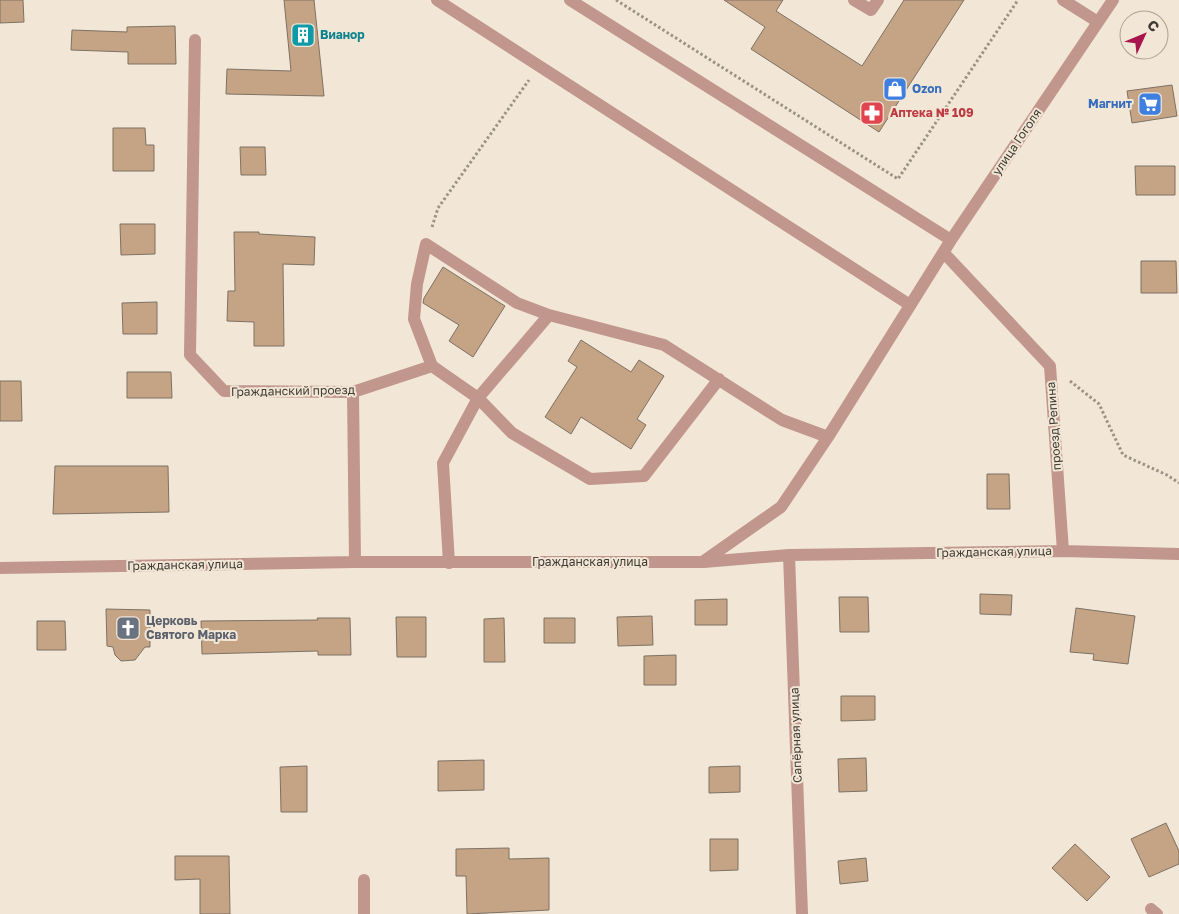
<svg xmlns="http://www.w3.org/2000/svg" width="1179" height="914" font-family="'Golos Text',sans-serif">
	<rect width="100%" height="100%" fill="#f2e7d6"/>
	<!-- building -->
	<path fill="#c4a484" stroke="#7e7164" d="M0,0H23L24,22L0,23Z
		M284,0H314L324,96L226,94L227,69L291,71Z
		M724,0H783L776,11L862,66L904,0H964L879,132L751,49L765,27Z
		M175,26L176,64H128V52L71,50L72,30L127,32V27Z
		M1172,85L1177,116L1132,123L1127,91Z
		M113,128H145L146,145H154V171H113Z
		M240,147H265L266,175H241Z
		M1135,166H1175V195H1136Z
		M120,224H155V254L121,255Z
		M234,232H259V234L315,237L314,265L283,264L284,346H254V322L227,321L228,291H235Z
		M1141,261H1176L1177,293H1141Z
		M443,267L505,306L473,357L449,341L459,325L423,303L424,298Z
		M157,302V334H123L122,303Z
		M581,340L631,372L639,360L664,376L637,419L646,425L631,449L581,417L571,434L545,417L577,367L568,361Z
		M127,372H171L172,398H127Z
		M0,381H21L22,421H0Z
		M55,466H168L169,512L53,514Z
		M987,474H1009L1010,509H987Z
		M980,594L1012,595L1011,615L980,614Z
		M839,597H868L869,632H840Z
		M727,599V625H695V600Z
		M1076,608L1135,616L1128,664L1093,660L1094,654L1070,652Z
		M106,609L150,610V647H145L135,660L121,661L115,655L113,647L107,646Z
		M652,616L653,645L618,646L617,617Z
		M396,617H426V657H397Z
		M317,618H350L351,655H318V651L202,654L201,621L318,620Z
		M504,618L505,662H484V619Z
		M544,618H575V643H544Z
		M37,621H65L66,650H37Z
		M676,655V685H644V656Z
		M841,696H875V720L841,721Z
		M866,758L867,791L839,792L838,759Z
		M484,760V790L438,791V761Z
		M307,766V812H281L280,767Z
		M740,766V792L709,793V767Z
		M1166,823L1179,851V864L1149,877L1131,839Z
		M710,839H738V870L710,871Z
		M1075,844L1110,877L1087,901L1052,868Z
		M509,848V859L549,858V910L467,914L466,876H456V849Z
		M175,856H229L230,914H200V879L175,880Z
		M866,858L868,881L840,884L838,861Z"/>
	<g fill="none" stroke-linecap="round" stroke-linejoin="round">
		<!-- path -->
		<path stroke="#9a9286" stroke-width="3" stroke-dasharray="2.5 2.5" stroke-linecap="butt" d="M616,0L898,179L1018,0
			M432,227L438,208L529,80
			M1070,381L1099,404L1123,455L1167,475L1179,483"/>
		<!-- minor -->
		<path stroke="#c1968d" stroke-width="12" d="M437,0L910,305
			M570,0L951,240
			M854,0L871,10L878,0
			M1063,0L1098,22
			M195,40L190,355L224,391L353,392L432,366L478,398L443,463L449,563
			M944,253L1050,366L1063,551
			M549,315L478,398L512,433L590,479L644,476L719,379
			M432,366L414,319L417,284L426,244L517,303L549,315L664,345L782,420L828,437
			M353,392L355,562
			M789,555L802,914
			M704,561L781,507L828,437L951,240L1113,0
			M0,568L355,562H704L789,555L1063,551L1179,554
			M1151,909L1157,914
			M364,914V880"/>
	</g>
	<!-- icons -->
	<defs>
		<g id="building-square" transform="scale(1.25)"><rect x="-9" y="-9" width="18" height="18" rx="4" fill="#0f9aa8" stroke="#f2e7d6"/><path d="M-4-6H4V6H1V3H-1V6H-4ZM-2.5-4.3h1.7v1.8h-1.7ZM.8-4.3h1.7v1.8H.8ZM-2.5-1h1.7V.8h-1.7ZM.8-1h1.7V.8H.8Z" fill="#fff"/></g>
		<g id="shop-square" transform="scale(1.25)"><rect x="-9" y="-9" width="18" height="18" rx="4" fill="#3f7fe0" stroke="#f2e7d6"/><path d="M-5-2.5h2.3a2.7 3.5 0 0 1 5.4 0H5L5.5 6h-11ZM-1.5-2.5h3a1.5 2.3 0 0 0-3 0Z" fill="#fff"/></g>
		<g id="supermarket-square" transform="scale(1.25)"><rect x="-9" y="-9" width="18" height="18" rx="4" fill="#3f7fe0" stroke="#f2e7d6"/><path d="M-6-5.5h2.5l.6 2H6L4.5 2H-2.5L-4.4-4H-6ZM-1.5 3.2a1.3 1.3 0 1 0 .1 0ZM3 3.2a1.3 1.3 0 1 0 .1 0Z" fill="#fff"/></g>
		<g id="pharmacy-square" transform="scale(1.25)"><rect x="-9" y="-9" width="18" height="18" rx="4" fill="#e0444e" stroke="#f2e7d6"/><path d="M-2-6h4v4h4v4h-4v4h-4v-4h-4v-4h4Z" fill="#fff"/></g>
		<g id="church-square" transform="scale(1.25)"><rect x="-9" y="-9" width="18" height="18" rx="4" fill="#6b7280" stroke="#f2e7d6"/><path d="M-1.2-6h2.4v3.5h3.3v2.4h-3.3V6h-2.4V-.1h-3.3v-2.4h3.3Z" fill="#fff"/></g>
	</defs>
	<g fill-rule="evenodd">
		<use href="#building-square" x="303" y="35"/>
		<use href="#shop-square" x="895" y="89"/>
		<use href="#supermarket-square" x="1150" y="104"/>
		<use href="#pharmacy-square" x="872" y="113"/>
		<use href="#church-square" x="128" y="628"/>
	</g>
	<g text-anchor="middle" stroke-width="4" stroke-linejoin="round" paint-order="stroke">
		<!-- culture labels -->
		<g font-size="12" font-weight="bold" fill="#0d838f" stroke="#f2e7d6" text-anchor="start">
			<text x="320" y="39">Вианор</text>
		</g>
		<!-- shop labels -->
		<g font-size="12" font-weight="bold" fill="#366cbe" stroke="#f2e7d6" text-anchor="start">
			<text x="912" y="93">Ozon</text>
			<text x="1132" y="108" text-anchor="end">Магнит</text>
		</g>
		<!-- health labels -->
		<g font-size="12" font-weight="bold" fill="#be3a42" stroke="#f2e7d6" text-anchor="start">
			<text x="890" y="117">Аптека № 109</text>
		</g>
		<!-- street labels -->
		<g font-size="12" fill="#3f3b34" stroke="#f2e7d6">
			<text transform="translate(1017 142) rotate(-56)" y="4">улица Гоголя</text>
			<text transform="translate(293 391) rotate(-1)" y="4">Гражданский проезд</text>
			<text transform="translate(1054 426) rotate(-94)" y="4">проезд Репина</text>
			<text transform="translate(994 552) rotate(-1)" y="4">Гражданская улица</text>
			<text x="590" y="566">Гражданская улица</text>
			<text transform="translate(185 565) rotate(-1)" y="4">Гражданская улица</text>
			<text transform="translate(796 735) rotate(-92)" y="4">Сапёрная улица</text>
		</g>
		<!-- worship labels -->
		<g font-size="12" font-weight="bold" fill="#5b616d" stroke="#f2e7d6" text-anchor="start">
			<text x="146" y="625">Церковь<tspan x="146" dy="14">Святого Марка</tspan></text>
		</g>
	</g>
	<!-- north arrow -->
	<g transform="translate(1144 35) rotate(46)"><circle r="24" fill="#f2e7d6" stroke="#aaa295"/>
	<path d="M0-4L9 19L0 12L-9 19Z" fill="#a8144c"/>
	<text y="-8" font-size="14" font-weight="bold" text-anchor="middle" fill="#3f3b34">С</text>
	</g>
</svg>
